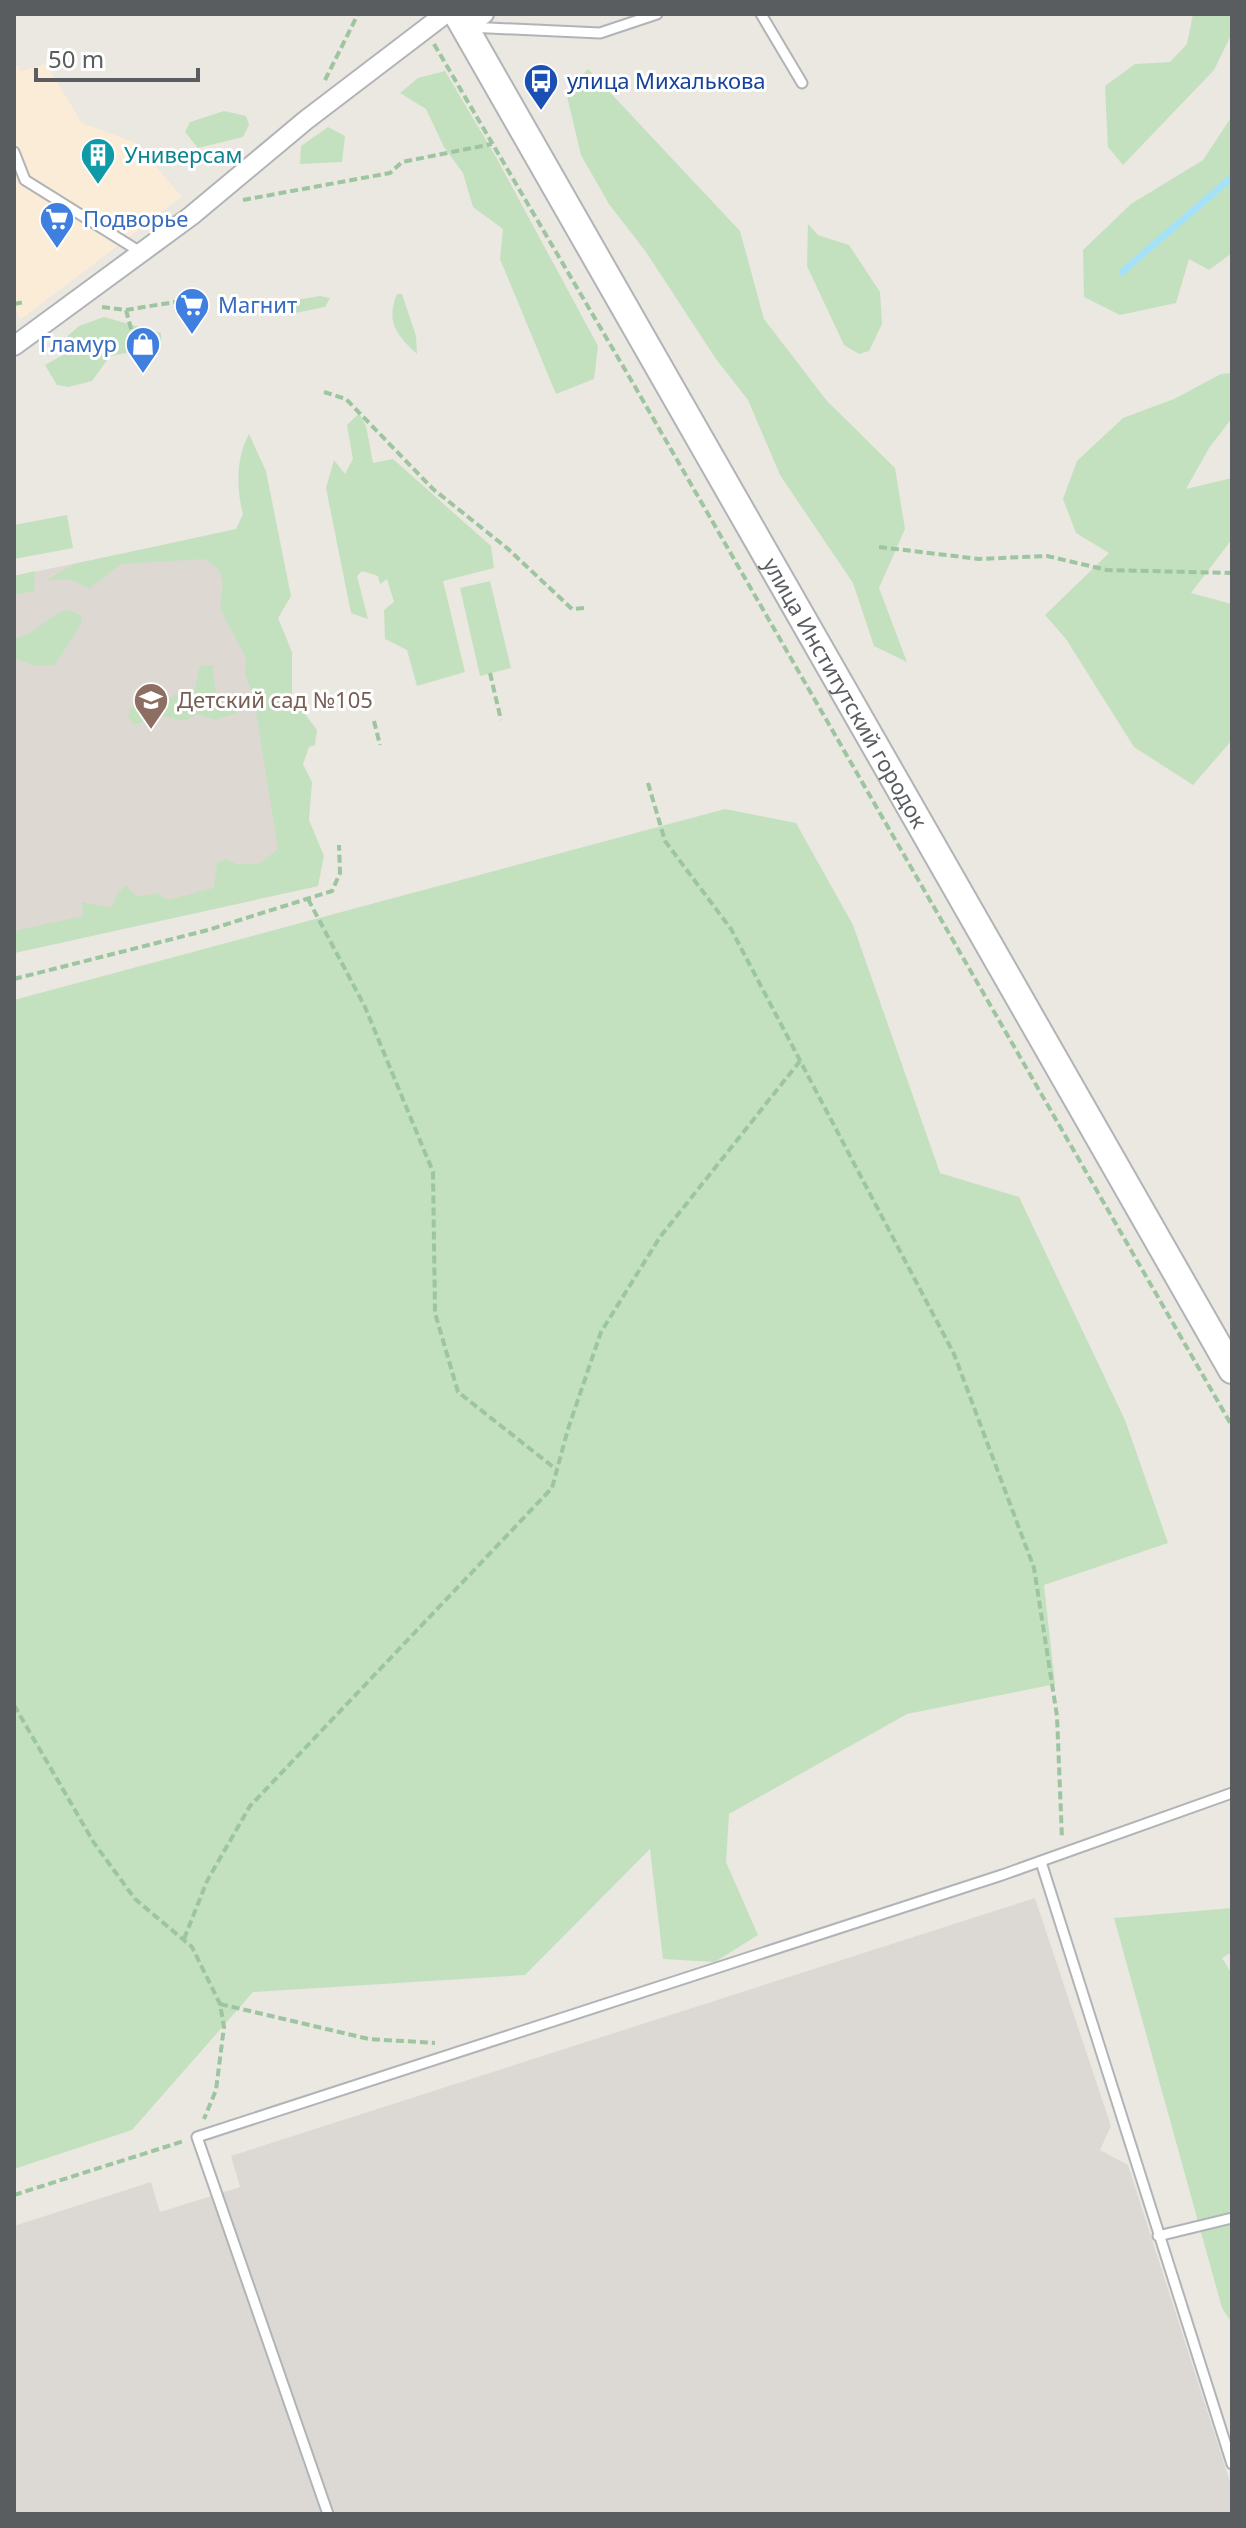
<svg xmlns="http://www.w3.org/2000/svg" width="1246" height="2528" font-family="'Noto Sans',sans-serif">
	<rect width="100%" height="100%" fill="#ebe7e1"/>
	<!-- commercial -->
	<path fill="#faecd6" d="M14,62L21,71L46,64L82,123L136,143L182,197L20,320L14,304Z"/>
	<!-- industrial -->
	<path fill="#dcd9d5" d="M1035,1898L1111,2126L1100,2150L1128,2165L1232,2488V2514H14V2226L151,2182L160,2212L218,2194L240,2187L231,2156Z"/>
	<!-- education -->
	<path fill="#ddd8d2" d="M247,528L318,886L14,953V576Z"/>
	<!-- green -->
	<path fill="#c4e1bf" d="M1193,14H1232V33L1214,70L1123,165L1108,147L1105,86L1135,64L1170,62L1187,44Z
		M588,69L740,231L764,319L827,401L895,468L905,529L879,588L907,662L874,646L853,583L780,475L748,400L716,359L646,252L609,204L581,155L566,92Z
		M445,71L496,157L598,346L594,379L556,394L500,259L503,229L473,207L463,173L444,147L426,109L400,93L418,78Z
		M224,111L246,116L249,125L243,137L198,148L185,132L190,122Z
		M1232,116V253L1209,270L1189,259L1176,303L1120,315L1084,297L1083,250L1131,204L1203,160Z
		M328,127L345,136L342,162L300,164L301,146Z
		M808,224L818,235L849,245L880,292L882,324L869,351L859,354L844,345L807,266Z
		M397,294H402L416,336L417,354C398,336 385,323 397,294Z
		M320,296L330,298L325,307L285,315L284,302Z
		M104,317L161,333V346L110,356L92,381L68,387L57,385L45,365L72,350L62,341L79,326Z
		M1232,373V418L1209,448L1186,489L1232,478V539L1191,593L1232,604V740L1193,785L1134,747L1066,639L1045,615L1109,553L1076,533L1063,499L1077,461L1123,418L1174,399L1221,374Z
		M359,413L366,426L373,463L393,459L491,546L494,568L443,581L465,672L417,686L407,650L385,639L384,610L394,602L387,579L380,584L378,576L362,571L357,576L368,619L351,613L326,488L334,460L345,474L353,459L347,425Z
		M249,434L266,471L291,596L278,618L292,652V697L317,730L315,745L309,747L303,764L312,782L309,820L324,856L318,886L14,953V931L83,916L82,902L112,908L117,894L126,885L137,897L158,893L167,900L214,888L217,863L225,859L236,864H259L278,849L254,699L245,674L246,658L220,608L223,584L219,570L205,559L121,564L89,589L73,580H46L74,564L236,529L243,514C236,488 236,458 249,434Z
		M67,515L73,548L14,559V525Z
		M35,571L34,591L14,595V576Z
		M490,581L511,668L480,676L460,588Z
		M70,610L80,615L82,622L55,665L36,666L14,658V638C37,636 48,612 70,610Z
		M213,665L216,698L238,713L214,720L198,714L185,721L158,715L134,725L128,716L131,707L194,691L200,666Z
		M725,809L796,823L853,925L940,1173L1019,1197L1125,1420L1168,1543L1044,1585L1055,1684L907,1714L729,1814L726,1862L758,1935L715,1962L663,1959L650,1849L525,1975L253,1992L132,2130L14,2169V1000Z
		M1232,1908V1952L1222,1958L1232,1974V2323L1222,2308L1114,1918Z"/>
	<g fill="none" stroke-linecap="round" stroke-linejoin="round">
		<!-- stream -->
		<path stroke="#a5e1f7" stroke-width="7" d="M1122,272L1232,177"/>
		<!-- lane casing -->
		<g stroke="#b1b4b7" stroke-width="13">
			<path id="lane" d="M761,14L802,83
				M468,27L600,33L657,14
				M14,152L25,180L142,253
				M1041,1862L1232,2464
				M1158,2236L1232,2218
				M328,2514L197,2137L1002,1875L1232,1793"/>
		</g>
		<!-- street casing -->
		<g stroke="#b1b4b7" stroke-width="22">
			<path id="street" d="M464,27L484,14
				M14,346L191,216L306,120L445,14"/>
		</g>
		<!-- secondary casing -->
		<g stroke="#b0b4b7" stroke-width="30">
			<g id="secondary">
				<path id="s1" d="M457,14L1232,1370"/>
			</g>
		</g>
		<!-- path -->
		<path stroke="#9cc5a0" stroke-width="4" stroke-dasharray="8 4" stroke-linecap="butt" d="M434,44L634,385L1232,1426
			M325,80L358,14
			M243,200L390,173L402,162L492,144
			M14,304L25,302
			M102,307L126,310L187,300
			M126,310L138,355
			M324,392L346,399L433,489L507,548L572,609L585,608
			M879,547L979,559L1047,556L1107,570L1232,573
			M490,673L501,720
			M374,721L380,745
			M648,783L665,841L731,929L954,1354L1034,1568L1057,1716L1062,1839
			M308,899L365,1007L433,1172L435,1313L458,1392L557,1470
			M14,979L208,930L332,891L340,873L339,845
			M14,1705L94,1843L135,1899L192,1947L220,2004L224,2027L216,2090L204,2119
			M184,1939L207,1881L250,1806L552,1488L568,1429L601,1332L660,1237L800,1061
			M220,2004L369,2039L435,2043
			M14,2195L184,2141"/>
		<!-- lane -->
		<use href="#lane" stroke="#fff" stroke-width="9"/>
		<!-- street -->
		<use href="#street" stroke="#fff" stroke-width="18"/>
		<!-- secondary -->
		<use href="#secondary" stroke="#fff" stroke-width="26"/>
	</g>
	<!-- icons -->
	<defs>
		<g id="bus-pin" transform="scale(1.8)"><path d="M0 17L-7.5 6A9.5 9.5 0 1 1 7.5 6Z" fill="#1a4fb4" stroke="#fff"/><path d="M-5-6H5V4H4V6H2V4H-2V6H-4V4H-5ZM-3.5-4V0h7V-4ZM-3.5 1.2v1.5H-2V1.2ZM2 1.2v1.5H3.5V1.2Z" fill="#fff"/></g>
		<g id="building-pin" transform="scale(1.8)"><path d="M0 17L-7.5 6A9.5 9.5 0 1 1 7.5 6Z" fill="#0f9aa8" stroke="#fff"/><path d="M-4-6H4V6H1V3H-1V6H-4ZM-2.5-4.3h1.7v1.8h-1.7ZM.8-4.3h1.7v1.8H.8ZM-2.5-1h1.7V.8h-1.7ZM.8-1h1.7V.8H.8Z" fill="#fff"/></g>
		<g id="supermarket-pin" transform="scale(1.8)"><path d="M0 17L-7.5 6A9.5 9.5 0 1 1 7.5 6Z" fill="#3f7fe0" stroke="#fff"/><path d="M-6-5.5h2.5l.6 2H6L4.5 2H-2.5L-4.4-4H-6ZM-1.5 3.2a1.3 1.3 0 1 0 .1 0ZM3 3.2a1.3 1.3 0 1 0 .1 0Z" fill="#fff"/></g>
		<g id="shop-pin" transform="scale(1.8)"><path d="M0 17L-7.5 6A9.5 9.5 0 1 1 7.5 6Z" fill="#3f7fe0" stroke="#fff"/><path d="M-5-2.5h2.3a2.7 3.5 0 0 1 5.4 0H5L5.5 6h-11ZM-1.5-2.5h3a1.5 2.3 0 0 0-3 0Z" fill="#fff"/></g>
		<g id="school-pin" transform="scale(1.8)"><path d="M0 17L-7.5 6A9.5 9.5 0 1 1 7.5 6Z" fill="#8d6e63" stroke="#fff"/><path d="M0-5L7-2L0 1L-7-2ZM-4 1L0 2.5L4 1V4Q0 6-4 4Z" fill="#fff"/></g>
	</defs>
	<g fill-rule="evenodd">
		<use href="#bus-pin" x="541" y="81"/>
		<use href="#building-pin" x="98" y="155"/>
		<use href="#supermarket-pin" x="57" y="219"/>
		<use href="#supermarket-pin" x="192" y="305"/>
		<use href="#shop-pin" x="143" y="344"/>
		<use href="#school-pin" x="151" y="700"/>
	</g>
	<g text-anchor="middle" stroke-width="6" stroke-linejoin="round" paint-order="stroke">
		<!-- transit labels -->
		<g font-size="22" fill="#164399" stroke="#fff" text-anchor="start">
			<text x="567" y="89">улица Михалькова</text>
		</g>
		<!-- culture labels -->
		<g font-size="22" fill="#0d838f" stroke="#fff" text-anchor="start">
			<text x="124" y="163">Универсам</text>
		</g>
		<!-- shop labels -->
		<g font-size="22" fill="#366cbe" stroke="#fff" text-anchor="start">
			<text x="83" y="227">Подворье</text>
			<text x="218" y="313">Магнит</text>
			<text x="117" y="352" text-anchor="end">Гламур</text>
		</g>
		<!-- street labels -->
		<g font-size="22" fill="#595d60" stroke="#fff">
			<text dy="8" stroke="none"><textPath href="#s1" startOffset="782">улица Институтский городок</textPath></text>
		</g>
		<!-- education labels -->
		<g font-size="22" fill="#785e54" stroke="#fff" text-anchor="start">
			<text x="177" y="708">Детский сад №105</text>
		</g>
	</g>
	<!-- border -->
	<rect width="1246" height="2528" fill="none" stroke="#595d60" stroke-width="32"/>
	<!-- scale -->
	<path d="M36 68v12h162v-12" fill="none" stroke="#595d60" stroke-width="4"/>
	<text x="48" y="68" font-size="24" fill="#595d60" stroke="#ffffff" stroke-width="6" paint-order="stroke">50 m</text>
</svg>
